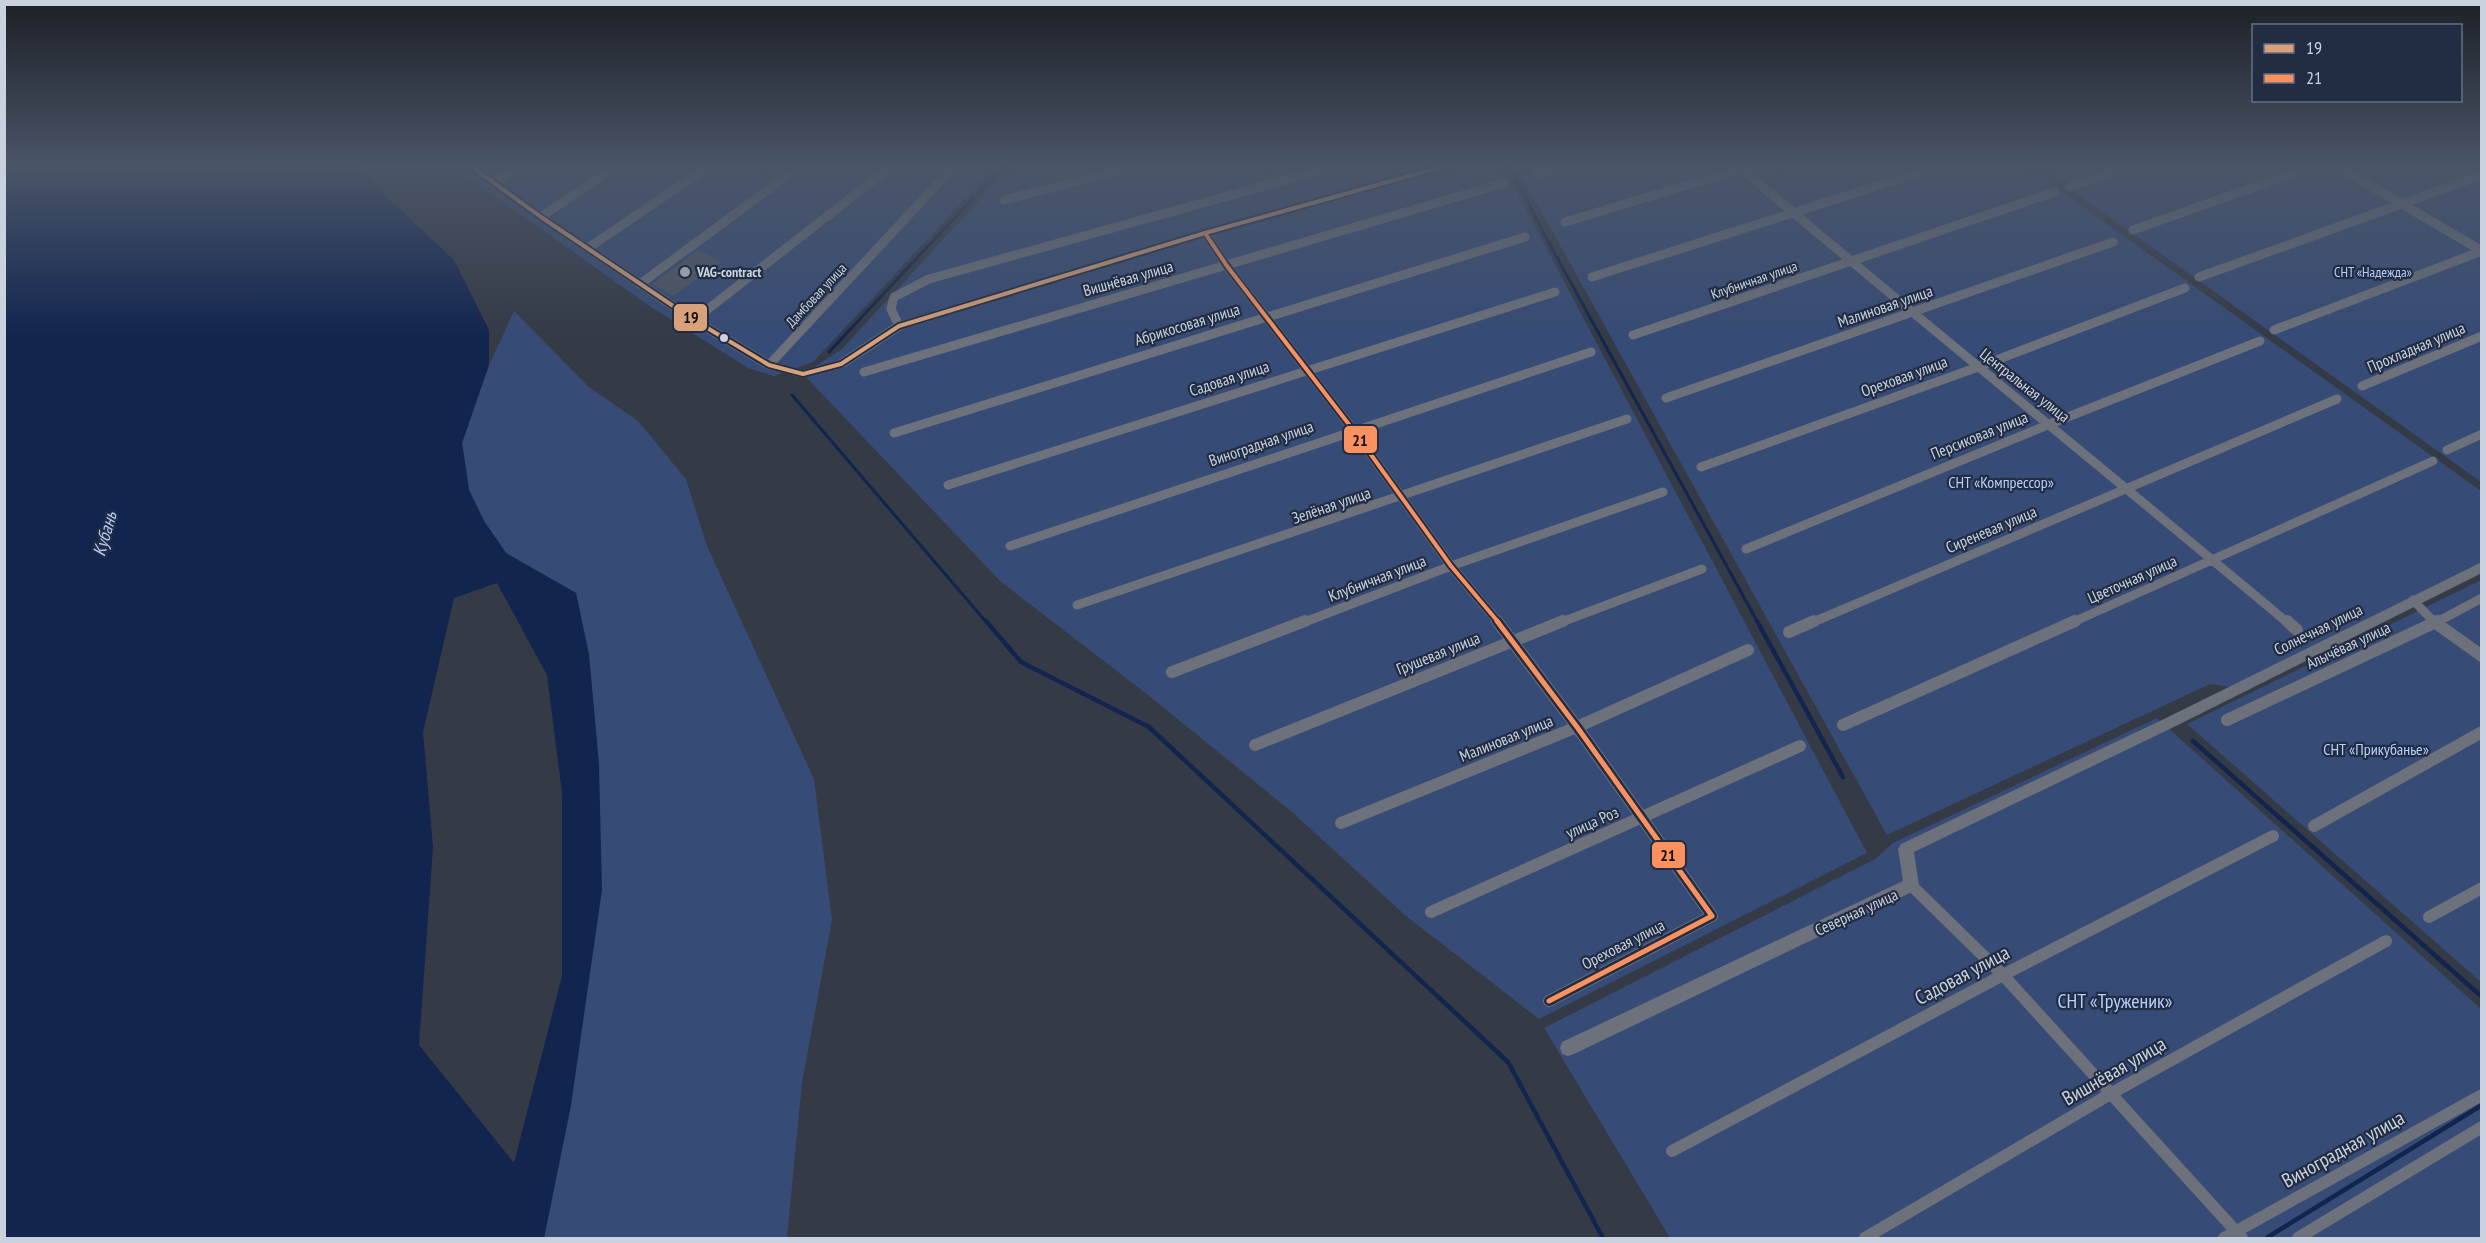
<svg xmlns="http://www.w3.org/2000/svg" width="2486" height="1243" font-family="'PT Sans Narrow',sans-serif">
	<rect width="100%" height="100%" fill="#343a46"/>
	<!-- green -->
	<path fill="#364b76" d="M450,164H998L813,362L774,376L748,368L648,305Z
		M1013,164H1496L1514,187L1867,853L1539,1019L1406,916L1292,812L1148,695L1001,582L803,374L842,349Z
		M1515,164H2023L2481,491V573L2243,689L2210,684L1887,835Z
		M2035,164H2481V482Z
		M514,311L589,387L638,421L686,479L707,546L814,779L832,920L802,1083L787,1238H544L571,1105L599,765L589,655L576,593L506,553L484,521L469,490L462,443L489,365Z
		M2481,580V982L2187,724Z
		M2157,718L2481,1009V1238H1670L1544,1028L1875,859L1893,843Z"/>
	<!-- water -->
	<path fill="#11254f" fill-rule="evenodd" d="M5,164H356L392,202L454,260L489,330V365L462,443L469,490L484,521L506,553L576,593L589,655L599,765L602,890L571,1105L544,1238H5ZM497,583L547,675L562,793V976L514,1163L419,1045L433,847L423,732L454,598Z"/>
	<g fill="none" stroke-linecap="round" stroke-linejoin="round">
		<!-- stream-far1 -->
		<path stroke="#11254f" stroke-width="3" d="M1508,164L1549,243L1758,623
			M829,352L1005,164
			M792,395L987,623"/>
		<!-- stream -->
		<path stroke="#11254f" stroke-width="4.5" d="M986,621L1021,662L1149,727L1508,1062L1603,1238
			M1757,621L1843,777
			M2193,741L2482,997
			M2268,1237L2482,1105"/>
	</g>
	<!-- building -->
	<path fill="#4e5665" d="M698,250L721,262L673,296L652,284Z"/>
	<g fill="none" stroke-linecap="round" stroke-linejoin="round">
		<!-- minor-far1 -->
		<path stroke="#6c717b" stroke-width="9" d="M1736,164C1918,319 2104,469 2288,623
			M2334,164L2482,251
			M1538,174L1571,164
			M493,183L523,164
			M2070,187L2134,164
			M1004,200L1144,164
			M541,217L619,164
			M1565,222L1757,164
			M2133,230L2319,164
			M1205,233L1227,266L1354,431L1451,566L1499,623
			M588,248L712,164
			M1592,277L1946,164
			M2199,277L2482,175
			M640,284L803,164
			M694,320L894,164
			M899,326L891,309L894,297L929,279L1343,164
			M2274,330L2482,251
			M1633,335L2055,192
			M769,365L956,164
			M864,372L1504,183
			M2362,386L2482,336
			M1666,398L2113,242
			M894,433L1525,237
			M2447,450L2482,434
			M1701,467L1978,367L2185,288
			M948,485L1555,292
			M1010,546L1591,352
			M1746,549L2050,424L2260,341
			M2413,600L2435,623
			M1077,605L1627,419
			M1302,623L1451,566L1663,492
			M1559,623L1702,569
			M1811,623L2337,399
			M2071,623L2433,461
			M2435,623L2482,598"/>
		<!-- minor -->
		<path stroke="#6c717b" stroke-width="12" d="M1497,621L1577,727L1712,916L1549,1001
			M2287,621L2297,630
			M2433,621L2482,656
			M1789,632L1814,621
			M1172,672L1305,621
			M2227,720L2438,621
			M1843,725L2075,621
			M1255,745L1563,621
			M1341,823L1577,727L1748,650
			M2314,826L2482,732
			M1911,885L2003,975L2242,1238
			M1431,912L1800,746
			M2429,917L2482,888
			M1672,1151L2003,975L2273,836
			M1865,1238L2112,1093L2386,941
			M2224,1238L2482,1095
			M2298,1238L2482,1127"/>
		<!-- tertiary -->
		<path fill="#6c717b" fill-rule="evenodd" d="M463,164H475L545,215L698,317L773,362L803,370L837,361L895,323L1201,231L1441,164H1457L1209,235L903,329L845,367L803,378L765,368L690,323L537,219Z
			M2482,562V573L2174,727L1914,852L1919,885L1916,890L1574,1054L1568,1056L1562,1054L1560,1048L1562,1042L1903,881L1898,849L1901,844L2164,719Z"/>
		<!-- bus-1 casing -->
		<g stroke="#222d43" stroke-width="8">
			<path id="bus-1" d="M468,164L541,217L694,320L769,365L803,374L841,364L899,326L1205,233L1452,164"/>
		</g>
		<!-- bus-2-far1 casing -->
		<g stroke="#222d43" stroke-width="8">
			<path id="bus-2-far1" d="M1205,233L1227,266L1354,431L1451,566L1499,623"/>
		</g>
		<!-- bus-2 casing -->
		<g stroke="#222d43" stroke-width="10">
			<path id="bus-2" d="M1497,621L1577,727L1712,916L1549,1001"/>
		</g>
		<!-- bus-1 -->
		<use href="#bus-1" stroke="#d9a179" stroke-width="4"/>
		<!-- bus-2-far1 -->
		<use href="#bus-2-far1" stroke="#fa915f" stroke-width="4"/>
		<!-- bus-2 -->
		<use href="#bus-2" stroke="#fa915f" stroke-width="5"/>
	</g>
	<!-- sky -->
	<linearGradient id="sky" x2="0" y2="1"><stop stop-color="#1d2026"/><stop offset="0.49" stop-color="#4a5568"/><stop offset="1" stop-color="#4a5568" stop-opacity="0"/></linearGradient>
	<rect width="2486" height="338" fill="url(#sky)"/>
	<!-- markers -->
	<circle fill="#969daa" stroke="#222d43" stroke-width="2" cx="685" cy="272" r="6"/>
	<circle fill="#cad2e0" stroke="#222d43" stroke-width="2" cx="724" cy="338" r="5"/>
	<g text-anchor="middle" stroke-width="4.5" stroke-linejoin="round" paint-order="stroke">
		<!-- far-poi labels -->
		<g font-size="14" font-weight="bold" fill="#cad2e0" stroke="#222d43" text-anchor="start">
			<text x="697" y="277">VAG-contract</text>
		</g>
		<!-- far-park labels -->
		<g font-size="14" fill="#b6cffe" stroke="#222d43">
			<text x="2373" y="277">СНТ «Надежда»</text>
		</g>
		<!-- far-street labels -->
		<g font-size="14" fill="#cad2e0" stroke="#222d43">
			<text transform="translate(1754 280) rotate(-19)" y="5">Клубничная улица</text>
			<text transform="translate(816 295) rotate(-47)" y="5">Дамбовая улица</text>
		</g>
		<!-- street labels -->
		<g font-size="16" fill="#cad2e0" stroke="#222d43">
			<text transform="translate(1128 278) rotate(-16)" y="6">Вишнёвая улица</text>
			<text transform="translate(1885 306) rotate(-19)" y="6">Малиновая улица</text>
			<text transform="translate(1187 324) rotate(-17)" y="6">Абрикосовая улица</text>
			<text transform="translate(2416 347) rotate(-23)" y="6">Прохладная улица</text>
			<text transform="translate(1904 376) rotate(-20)" y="6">Ореховая улица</text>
			<text transform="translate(1229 378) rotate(-18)" y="6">Садовая улица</text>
			<text transform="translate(2025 385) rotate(38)" y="6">Центральная улица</text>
			<text transform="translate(1979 435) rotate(-22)" y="6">Персиковая улица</text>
			<text transform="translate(1261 443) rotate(-19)" y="6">Виноградная улица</text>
			<text transform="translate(1331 505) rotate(-19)" y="6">Зелёная улица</text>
			<text transform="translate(1991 529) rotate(-23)" y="6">Сиреневая улица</text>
			<text transform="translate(1377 578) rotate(-21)" y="6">Клубничная улица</text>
			<text transform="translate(2132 579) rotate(-24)" y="6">Цветочная улица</text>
			<text transform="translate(2318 629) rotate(-26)" y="6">Солнечная улица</text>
			<text transform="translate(2348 645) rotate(-25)" y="6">Алычёвая улица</text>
			<text transform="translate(1438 653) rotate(-22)" y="6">Грушевая улица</text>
			<text transform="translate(1506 738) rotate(-22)" y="6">Малиновая улица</text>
			<text transform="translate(1592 822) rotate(-24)" y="6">улица Роз</text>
			<text transform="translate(1856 912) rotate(-25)" y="6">Северная улица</text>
			<text transform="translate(1623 944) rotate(-27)" y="6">Ореховая улица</text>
		</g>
		<!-- park labels -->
		<g font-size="16" fill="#b6cffe" stroke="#222d43">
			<text x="2001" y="488">СНТ «Компрессор»</text>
			<text x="2376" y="755">СНТ «Прикубанье»</text>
		</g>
		<!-- water labels -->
		<g font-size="18" font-style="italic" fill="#b4ccfb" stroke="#222d43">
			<text transform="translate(105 534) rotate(-74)" y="6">Кубань</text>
		</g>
		<!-- near-street labels -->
		<g font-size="20" fill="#cad2e0" stroke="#222d43">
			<text transform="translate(1962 975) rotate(-28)" y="7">Садовая улица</text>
			<text transform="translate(2114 1071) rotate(-30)" y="7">Вишнёвая улица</text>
			<text transform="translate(2343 1149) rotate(-29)" y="7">Виноградная улица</text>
		</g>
		<!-- near-park labels -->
		<g font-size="20" fill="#b6cffe" stroke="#222d43">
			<text x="2115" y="1008">СНТ «Труженик»</text>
		</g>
	</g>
	<g stroke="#222d43" stroke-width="2">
		<rect x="673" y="303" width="35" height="29" rx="6" fill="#d9a179"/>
		<rect x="1343" y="425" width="35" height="29" rx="6" fill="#fa915f"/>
		<rect x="1651" y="841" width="35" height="28" rx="6" fill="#fa915f"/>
	</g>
	<g font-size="16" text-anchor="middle" font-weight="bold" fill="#111">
		<text x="691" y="323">19</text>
		<text x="1360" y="446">21</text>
		<text x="1668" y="861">21</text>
	</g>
	<!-- border -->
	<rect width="2486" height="1243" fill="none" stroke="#cad2e0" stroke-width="12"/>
	<!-- legend -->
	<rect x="2252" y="24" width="210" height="78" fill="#222d43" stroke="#656f82" stroke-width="1.5"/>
	<rect x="2264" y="44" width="30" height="9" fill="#d9a179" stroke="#656f82" stroke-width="1.5"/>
	<text x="2306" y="54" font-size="18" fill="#cad2e0">19</text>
	<rect x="2264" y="74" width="30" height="9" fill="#fa915f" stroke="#656f82" stroke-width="1.5"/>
	<text x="2306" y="84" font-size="18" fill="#cad2e0">21</text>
</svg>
